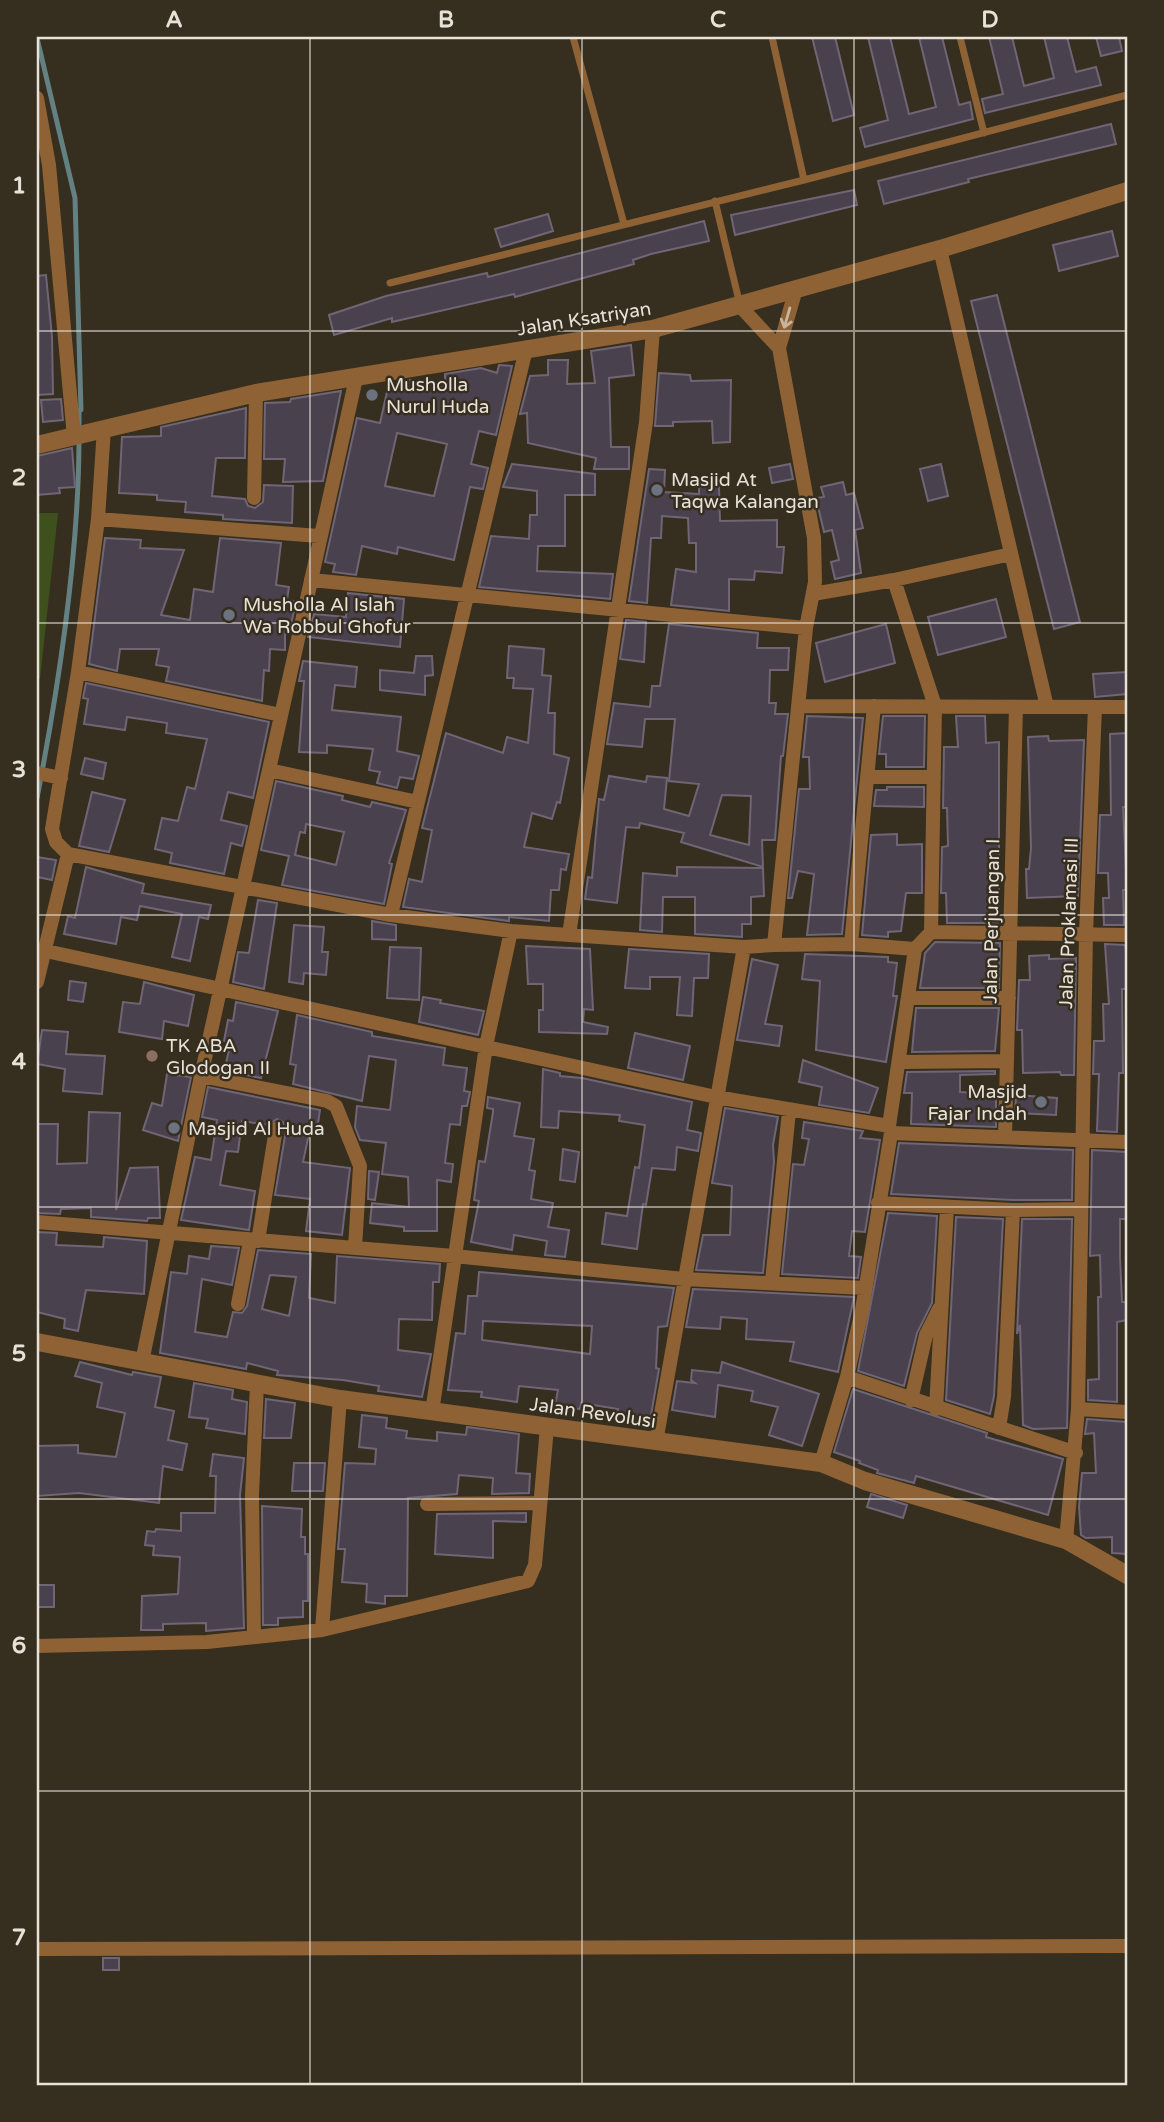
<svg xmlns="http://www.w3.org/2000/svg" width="1164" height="2122" font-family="'Varela Round',sans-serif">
	<rect width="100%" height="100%" fill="#362e1f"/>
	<!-- green -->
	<path fill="#3e501c" d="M37,513H58L40,679H37Z"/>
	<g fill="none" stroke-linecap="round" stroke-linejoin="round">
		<!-- stream -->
		<path stroke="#638183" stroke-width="5" d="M37,38L75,198L81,410
			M79,424V410
			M37,798C59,685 79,552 79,437"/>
	</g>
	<!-- building -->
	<path fill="#4a414f" stroke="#6f6575" stroke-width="2" fill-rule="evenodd" d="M812,37H835L854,115L833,121Z
		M868,37H890L909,114L936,107L919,37H942L959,105L970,102L973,119L865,147L860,128L888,120Z
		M989,37H1012L1024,86L1054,78L1044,37H1067L1076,72L1096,67L1101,85L985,113L982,99L1003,94Z
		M1096,37H1119L1122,51L1101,56Z
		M1111,124L1116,144L968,179L969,182L884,204L878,181Z
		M854,190L857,205L735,235L731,215Z
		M548,214L553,231L501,247L495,229Z
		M704,221L709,241L651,254L633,260L634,264L515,297L514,294L392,322V318L334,335L329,315L386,296L487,273L488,277Z
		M1112,231L1118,256L1059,271L1053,245Z
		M46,275L52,337L53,394L37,395V276Z
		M997,295L1080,622L1054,629L971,301Z
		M631,345L634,375L609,378L611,447H629V469H594L596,458L528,443L527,413L520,414L530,376L548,375V360H568L567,384L595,383L591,351Z
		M499,365L512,366L496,435L479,431L471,464L488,468L483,489L470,487L454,560L398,547L397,554L362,546L356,575L333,572L335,564L325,562L357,418L380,423L389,383H409L410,380L445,388V374L481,368L497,373ZM397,433L447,444L434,496L385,486Z
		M659,373L690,375L691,381L731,380L730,442L713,443L712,421L673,422V426H655Z
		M341,391L323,481L283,482L285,459H264L265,403L290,402L291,399Z
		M61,399L63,420L43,422L41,400Z
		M246,408L245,458H216L212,496L245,499L248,506L255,508L263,502L264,485L293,486L292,523L223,519V515L185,512L186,502L157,500V495L119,493L122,437L161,436V427Z
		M72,448L75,487L59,488L60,493L37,495V456Z
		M512,464L595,474V495H565V546H538L537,571L613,574L610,599L479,587L491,536L529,539L530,515H537V491L503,487Z
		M790,464L793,479L772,483L769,468Z
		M941,464L948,496L928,501L920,469Z
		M649,469L665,470L664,492L699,494V487H719L720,521L777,520V547H784L782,573L755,571L754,580L729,579V611L671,605L676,569L696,572V543H689L688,518L662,516L661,538H651L647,603L629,601Z
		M843,482L846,495L854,493L863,528L855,530L861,573L835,579L831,562L839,560L832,530L824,532L816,498L824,497L821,487Z
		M105,538L141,540L140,548L184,550L161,615L190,620L194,589L213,592L220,538L281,543L276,585L289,587L287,600L294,601V611L289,634H285V650L270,649L269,671L264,670L262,701L166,681L169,667L156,665L159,649H120L117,671L89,664Z
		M348,593L404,599L400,647L308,637L314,614L346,617Z
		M996,599L1006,637L938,655L928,617Z
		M626,620L646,622L644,662L620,659Z
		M669,624L758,633L757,648H789L788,670H770L769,703H776L775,714H788L783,756H781L775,840H762L763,867L681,842L684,833L640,823L639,828L626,827L617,903L585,899L588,877L592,878L599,799L604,800L609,776L646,782L647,776L667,778L664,809L689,816L699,784L669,781L675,719H645L642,747L607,744L614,703L650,707L652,686H660ZM722,795L751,796L749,845L710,835Z
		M886,624L895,663L825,682L816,643Z
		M509,646L544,649L542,675L551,676L548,713H555L554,754L569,758L560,803L557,802L552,819L532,813L524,847L569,854L566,870L561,869L559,890H551L549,921L509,917V921L403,907L409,879L422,882L432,830L422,828L446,733L503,753L507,737L528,743L533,689L513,688L514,678H507Z
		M416,656H432L433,675L425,676V695L380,690V670L414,673Z
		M303,661L357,667L355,687L335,685L332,710L401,717L397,751L419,756L413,779L400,777L397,788L377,783L380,772L369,770L373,749L327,745V753L299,752L304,681H299Z
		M1127,672V694L1095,697L1093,674Z
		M86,683L269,722L253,798L228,792L221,820L247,826L242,846L231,843L224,874L170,863L172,853L155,849L162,818L178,821L187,787L195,789L207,739L166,733L167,723L127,717L125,730L84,724L88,699L83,698Z
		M807,716L863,718L842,934L807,935L814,874L798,871L792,898H788L799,789H810L809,757H803Z
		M883,716H925L924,767H886V754H879Z
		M956,716H985L986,743L999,742V923H947L946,893H941L942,847L948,846L947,808H943L944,747H958Z
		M1127,733V807H1123L1127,890H1123L1124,925H1104L1103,898H1109L1108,873H1098L1100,815H1111L1110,734Z
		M1048,736L1049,741L1084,740L1078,896L1027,898L1026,869H1029L1031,848L1028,737Z
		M85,758L106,763L103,779L81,774Z
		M276,781L343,796L342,800L370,807L372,802L406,810L389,863L392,864L384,904L282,885L289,856L261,850ZM306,824L344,832L336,865L295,855L300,832L305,833Z
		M887,787H924V807L874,806L876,790H887Z
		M92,792L125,800L109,852L79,846Z
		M897,834V845L922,844V893H906L901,931L888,932V937L862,935L871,835Z
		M37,857L56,860L52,880L37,877Z
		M86,867L144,884L142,893L211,905L208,919L199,917L190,961L172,957L182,914L140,906L137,920L121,917L116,944L64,934L68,916L75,918Z
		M677,867L763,868L764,896L751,897V924H742V937L695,934V897H663L662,932L640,930L643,873L677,876Z
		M258,900L277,903L264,989L233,982L238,952L249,953Z
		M372,921L396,925V940L372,939Z
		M294,925L324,927L322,952H328L326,975L304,973L303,984L289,982Z
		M935,942L1000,943L999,988H920L925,953Z
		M1105,944L1125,945L1127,954V989H1122L1123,1073H1119L1117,1132L1097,1131L1099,1074H1093L1094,1041H1104L1103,1004H1109Z
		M526,946L590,949L593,1010L584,1009L583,1022L608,1027L607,1034L539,1032V1010H543V984H528Z
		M390,947L421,948L419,1000L387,998Z
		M629,949L709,954L708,978H694L692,1016L677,1015L680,977H650V989L625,988Z
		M805,954L888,957V962L897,963L893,996H897L886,1062L816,1050L820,981L802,979Z
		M1049,955V959L1076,958L1074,1075H1061L1060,1072L1023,1073L1022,1030H1017L1019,980H1030L1029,956Z
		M752,959L778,965L765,1024L782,1026L779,1046L737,1040Z
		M70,981L86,983L83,1002L68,1000Z
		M144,982L194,995L188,1026L164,1021L162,1039L119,1032L123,1002L140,1004Z
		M423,997L441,1000L440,1003L484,1011L478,1035L419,1022Z
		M236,1002L278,1011L261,1078L224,1071L231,1042L224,1041L228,1020L233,1021Z
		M916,1008H999L995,1051L912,1052Z
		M297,1015L372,1032V1036L445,1048L443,1065L467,1068L464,1091L470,1092L467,1106H462L460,1125L450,1124L445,1163L453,1164L451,1182L437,1180V1231H404V1227L370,1223L372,1203L409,1207L408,1177L382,1174L386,1143L360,1140L355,1127L357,1106L390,1110L396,1060L369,1056L362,1101L293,1084L296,1065L290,1064Z
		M42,1030L68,1032L66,1054L105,1056L102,1094L63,1091L65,1069L37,1064Z
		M635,1033L690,1046L683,1080L628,1068Z
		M803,1060L878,1088L869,1113L819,1105L822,1087L799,1082Z
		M543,1069L560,1073V1076L582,1078L692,1102L687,1130L701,1133L698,1151L677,1147L675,1170L652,1168L646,1205L643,1204L637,1249L602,1244L606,1213L627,1216L635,1167L639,1168L645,1125L619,1121L620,1115L559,1111L558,1128L541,1127Z
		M995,1071V1074L960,1075V1092L996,1094V1127L911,1124L912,1093H904L907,1072Z
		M167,1074L191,1077L178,1141L143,1130L152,1103L162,1106Z
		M208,1087L320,1110L317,1130L310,1129L303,1162L350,1168L342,1235L306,1231L310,1199L275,1195L286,1130L283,1122L277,1119L268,1125L242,1121L238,1152L226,1151L220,1185L255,1191L249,1230L181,1220L195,1157L211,1160L217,1120L202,1117Z
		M1016,1095L1057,1098L1056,1115L1015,1113Z
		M488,1097L520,1103L514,1136L534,1139L529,1170L535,1171L531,1199L553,1203L548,1227L569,1230L565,1257L545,1255L547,1241L514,1235L512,1250L471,1242L479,1201L474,1200L479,1161L485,1162L493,1112V1109L487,1108Z
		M725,1108L778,1117L773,1145L774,1162L763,1273L696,1270L703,1235H730L732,1186L712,1183Z
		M89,1112L120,1113L116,1210L130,1168L158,1167L160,1218H148L147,1221L91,1217V1208L61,1209L60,1214L37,1213V1124H58L57,1164L87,1163Z
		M804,1122L863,1131L860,1138L880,1140L865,1232L852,1231L849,1256L861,1257L858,1278L782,1274L793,1164L804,1165L809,1139L802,1138Z
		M899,1143L1073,1150L1072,1200H1013L891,1194Z
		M563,1149L579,1152L575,1182L560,1180Z
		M1092,1150L1127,1152V1219H1120V1257L1122,1302H1127V1320L1117,1322V1402L1088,1400V1380L1099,1379L1098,1297H1101L1100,1255L1090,1256Z
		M369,1171L379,1172L375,1200L368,1199Z
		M888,1213L937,1216L932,1303L917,1333L904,1386L858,1371Z
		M956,1217L1003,1219L994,1396L990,1414L946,1400Z
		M1022,1219H1072L1067,1428L1033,1429L1023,1425L1020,1325L1017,1334Z
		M37,1232L57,1233L56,1245L103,1247L104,1237L147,1241L144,1294L86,1290L78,1331L64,1328L65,1319L37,1312Z
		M211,1246L239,1248L232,1285L202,1279L195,1332L227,1337L233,1312L242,1313L247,1306L258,1250L311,1254L309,1298L335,1303L337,1256L440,1264L439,1282H433L432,1320L399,1319L398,1350L431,1354L422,1397L378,1391L379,1386L343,1380L277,1375L278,1371L247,1363L246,1369L160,1353L171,1272L187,1274L189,1256L209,1259ZM270,1275L296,1277L289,1316L262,1309Z
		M479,1272L674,1288L667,1326L658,1327L656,1368L659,1369L650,1421L617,1415L618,1409L581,1403L580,1409L555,1405L558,1390L519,1386L517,1402L481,1397L482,1392L448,1390L456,1333L465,1334L468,1296H477ZM483,1321L592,1326L590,1354L482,1340Z
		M693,1289L854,1297L838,1372L790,1361L794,1342L746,1339L747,1319L721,1317L720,1329L686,1327Z
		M80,1362L132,1375L133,1372L161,1377L155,1407L174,1411L168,1440L187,1444L182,1470L163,1466L159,1503L79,1493L37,1496V1446L78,1445V1453L116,1457L125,1413L97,1407L102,1383L75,1376Z
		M722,1362L819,1394L802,1446L769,1435L778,1407L751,1401L753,1391L718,1385L715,1417L672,1410L677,1381L695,1383L691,1380L692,1370L720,1373Z
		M194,1383L233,1390L232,1399L247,1402L245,1434L206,1428L208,1419L189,1417Z
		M853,1389L987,1433L986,1437L1063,1459L1048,1515L916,1476L914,1483L877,1473L878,1470L859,1463L860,1461L834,1452Z
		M266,1399L295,1403L291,1438H264Z
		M362,1415L387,1418L386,1428L407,1431L406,1438L437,1441V1432L466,1435L467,1427L519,1434L516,1473L530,1474L529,1493L492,1494L493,1478L459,1475L457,1494L408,1498L407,1596H385V1604L366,1602L367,1584L342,1582L345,1549H338L345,1463L375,1464L376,1449L359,1447Z
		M1087,1419L1127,1422V1554L1112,1553V1537L1086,1538L1081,1535L1079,1507L1082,1473H1096L1094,1433L1085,1434Z
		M213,1454L244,1458L240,1495L244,1628L206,1631V1623L163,1624V1630H141L142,1596L178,1594L180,1557L153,1555L154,1546L145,1545L147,1531L155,1532L156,1529L181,1531V1513H215L216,1476H210Z
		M294,1463H325L323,1491H292Z
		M871,1494L907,1505L903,1518L867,1507Z
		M262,1506L302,1509L301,1537H305V1554H308V1601H303V1617L278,1618V1625H263Z
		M526,1513V1522L493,1521V1558L435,1554L437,1514Z
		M37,1585H54V1607H37Z
		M103,1958H119V1970H103Z"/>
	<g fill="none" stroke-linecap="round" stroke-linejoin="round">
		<!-- service -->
		<path stroke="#8e6234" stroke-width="7" d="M573,37L624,224
			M960,37L984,133
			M804,180L1127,95
			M715,201L740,305
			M390,283L804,180L772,37"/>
		<!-- minor -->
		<path stroke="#8e6234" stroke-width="14" d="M37,98L49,165L74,437
			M940,249L1047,707
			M740,306L779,348
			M104,428L98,519L78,672L52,829L56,842L68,854L391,915L511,931L744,947
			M254,498L256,393
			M98,519L319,536
			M311,580L806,628
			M894,580L935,706L931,932
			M813,594L894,580L1011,554
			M78,672L281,715
			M798,706L1127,707
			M269,770L418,802
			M37,773L61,778
			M867,777H934
			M391,915L526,349
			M569,935L646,422L653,329
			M851,944L874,706
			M774,945L851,944L915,949L889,1126L891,1133L862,1310L847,1377L821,1463
			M915,949L931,932L1127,935
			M46,951L716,1097L889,1126
			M37,982L68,854
			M908,998H1009
			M899,1062L1007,1061
			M201,1076L327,1101L336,1106L360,1166L355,1248
			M891,1133L1127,1142
			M1005,1137L1016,707
			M878,1203L1013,1210L1081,1209
			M37,1222L454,1256L684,1279L865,1288
			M258,1241L276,1129
			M772,1281L789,1111
			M238,1304L250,1241
			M142,1362L201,1076L356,378
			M847,1377L1076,1453
			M911,1400L926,1335L939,1309
			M936,1409L947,1207
			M1078,1409L1127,1412
			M432,1412L486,1046L511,931
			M999,1428L1004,1397L1013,1210
			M656,1442L744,947L774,945L806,628L815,582L814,538L779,348L796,289
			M427,1504L539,1503
			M1066,1540L1078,1409L1086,934L1095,707
			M322,1630L340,1399
			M254,1637L252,1495L257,1384
			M37,1646L207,1642L322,1630L528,1581L535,1565L547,1427
			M37,1949L1127,1946"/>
		<!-- tertiary -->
		<path stroke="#8e6234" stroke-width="18" d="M37,445L256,393L653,329L940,249L1127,191
			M37,1342L340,1399L821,1463L865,1481L1066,1540L1127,1575"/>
	</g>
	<!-- one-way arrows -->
	<defs><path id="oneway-shaft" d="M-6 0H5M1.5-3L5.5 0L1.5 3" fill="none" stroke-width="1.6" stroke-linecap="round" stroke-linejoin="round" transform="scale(1.75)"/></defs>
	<use stroke="#c8b59f" href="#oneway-shaft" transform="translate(787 318) rotate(106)"/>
	<!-- grid -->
	<path fill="none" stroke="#e7e2d8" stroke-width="2" stroke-opacity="0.55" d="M310,37V2085M582,37V2085M854,37V2085M37,331H1127M37,623H1127M37,915H1127M37,1207H1127M37,1499H1127M37,1791H1127"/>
	<!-- markers -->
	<g fill="#6b7280" stroke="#362e1f" stroke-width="2.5">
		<circle cx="372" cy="395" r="7"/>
		<circle cx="657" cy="490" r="7"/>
		<circle cx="229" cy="615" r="7"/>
		<circle cx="1041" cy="1102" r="7"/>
		<circle cx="174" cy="1128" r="7"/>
	</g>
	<circle fill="#8d6e63" stroke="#362e1f" stroke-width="2.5" cx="152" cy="1056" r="7"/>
	<g text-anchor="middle" stroke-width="5" stroke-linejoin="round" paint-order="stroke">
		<!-- street labels -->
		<g font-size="19" fill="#e7e2d8" stroke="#362e1f">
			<text transform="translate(584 318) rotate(-9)" y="7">Jalan Ksatriyan</text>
			<text transform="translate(991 921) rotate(-89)" y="7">Jalan Perjuangan I</text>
			<text transform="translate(1068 923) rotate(-88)" y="7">Jalan Proklamasi III</text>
			<text transform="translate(593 1412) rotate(8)" y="7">Jalan Revolusi</text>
		</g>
		<!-- poi labels -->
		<g font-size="19" fill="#e7e2d8" stroke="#362e1f" text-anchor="start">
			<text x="386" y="391">Musholla<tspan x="386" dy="22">Nurul Huda</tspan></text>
			<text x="671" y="486">Masjid At<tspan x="671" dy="22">Taqwa Kalangan</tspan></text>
			<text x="243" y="611">Musholla Al Islah<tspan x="243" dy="22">Wa Robbul Ghofur</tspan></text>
			<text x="166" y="1052">TK ABA<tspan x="166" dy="22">Glodogan II</tspan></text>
			<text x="1027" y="1098" text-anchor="end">Masjid<tspan x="1027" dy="22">Fajar Indah</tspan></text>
			<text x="188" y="1135">Masjid Al Huda</text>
		</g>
	</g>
	<!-- border -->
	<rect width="1164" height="2122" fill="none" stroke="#362e1f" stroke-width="77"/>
	<rect x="38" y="38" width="1088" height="2046" fill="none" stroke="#e7e2d8" stroke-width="2.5"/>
	<g font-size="23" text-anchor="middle" font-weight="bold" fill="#e7e2d8">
		<text x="174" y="27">A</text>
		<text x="446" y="27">B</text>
		<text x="718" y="27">C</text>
		<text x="990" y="27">D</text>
		<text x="19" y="193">1</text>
		<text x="19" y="485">2</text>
		<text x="19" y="777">3</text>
		<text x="19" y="1069">4</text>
		<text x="19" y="1361">5</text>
		<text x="19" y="1653">6</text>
		<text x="19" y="1945">7</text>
	</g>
</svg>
